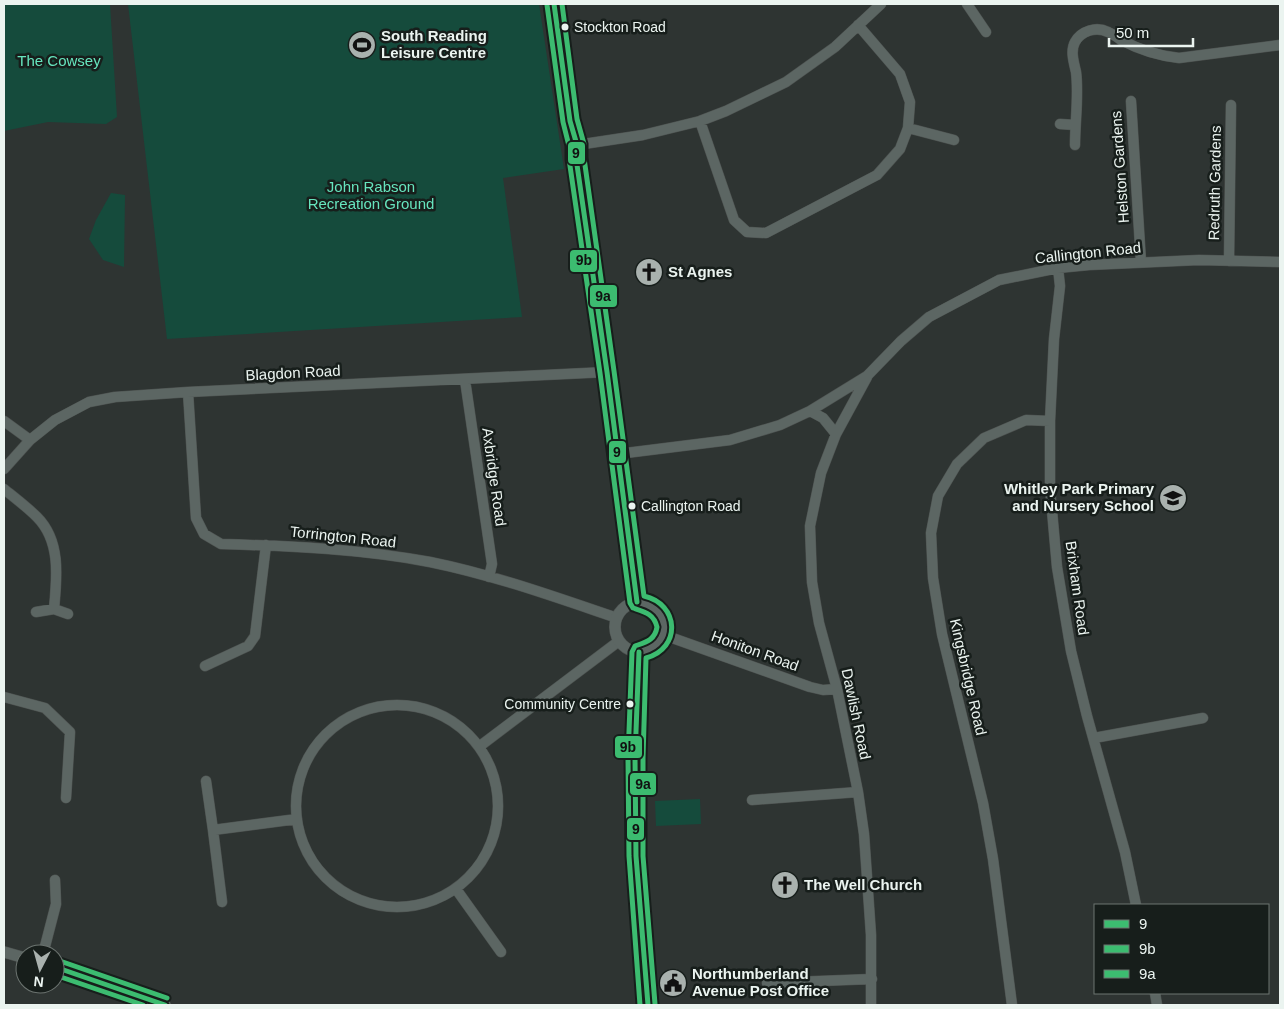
<svg xmlns="http://www.w3.org/2000/svg" width="1284" height="1009" font-family="Arial,sans-serif">
	<rect width="100%" height="100%" fill="#2e3432"/>
	<!-- green -->
	<path fill="#154b3c" d="M4,4H110L117,117L106,124L48,122L4,131Z
		M128,4H539L564,169L503,178L522,317L167,339Z
		M111,193L125,195L124,267L103,260L89,239L96,220Z
		M700,799L701,824L656,826L655,801Z"/>
	<g fill="none" stroke-linecap="round" stroke-linejoin="round">
		<!-- minor casing -->
		<g stroke="#4d5250" stroke-width="11">
			<path id="minor" d="M967,4L986,32
				M1131,101L1141,262
				M700,121L734,220L747,232L766,233L877,175L900,149L908,128L910,102L900,74L858,25
				M1060,124L1075,125
				M908,128L954,140
				M577,145L643,135L700,121L726,111L786,82L835,47L881,4
				M1075,145C1075,121 1079,95 1076,72C1074,63 1070,51 1075,42C1081,31 1096,26 1108,32C1113,34 1117,37 1121,40C1138,49 1160,56 1179,58L1280,45
				M1229,261L1231,105
				M1058,268L1060,286L1054,339L1050,421V488L1057,567L1071,651L1087,716L1125,852L1136,905
				M867,377L836,434L821,473L810,526L812,582L819,623L837,689L858,792L864,834L871,935V1005
				M465,380L492,564L489,577
				M188,392L196,518L204,534L221,544C291,546 361,549 430,562C494,575 555,597 617,618
				M810,411L823,418L836,434
				M4,421L30,440
				M618,454L730,440L780,425L810,411L867,376L901,341L929,317L999,280L1058,268L1089,265L1199,260L1280,262
				M4,469L30,440L55,420L89,402L115,397L188,392L607,372
				M4,489C15,498 27,507 37,517C61,541 57,577 54,609L36,612
				M54,609L68,614
				M664,635L810,687L823,690L837,689
				M205,666L248,646L255,636L266,545
				M4,697L45,708L70,732L66,798
				M296 806a101 101 0 1 1 202 0a101 101 0 1 1-202 0Z
				M1094,738L1203,718
				M480,746L619,641
				M206,781L213,830
				M752,800L858,792
				M456,889L501,952
				M222,902L213,830L297,819
				M43,954L56,904L55,880
				M767,983L872,979
				M1155,993L1157,1005
				M1012,1005L993,859L983,803L942,634L933,578L931,533L938,496L957,464L984,438L1026,420L1050,421"/>
		</g>
		<!-- tertiary casing -->
		<g stroke="#4d5250" stroke-width="12">
			<path id="tertiary" d="M554,4L570,121L577,145L576,158L607,372L637,602
				M615 627a25 25 0 1 1 50 0a25 25 0 1 1-50 0Z
				M639,652L635,758L636,856L648,1005
				M4,952L25,958
				M55,967L165,1005"/>
		</g>
		<!-- minor -->
		<use href="#minor" stroke="#5c6663" stroke-width="10"/>
		<!-- tertiary -->
		<use href="#tertiary" stroke="#5c6663" stroke-width="11"/>
		<!-- bus-1 casing -->
		<g stroke="#171e1b" stroke-width="9">
			<path id="bus-1" d="M554,4L570,121L577,145L576,158L607,372L637,602
				M639,652L635,758L636,856L648,1005
				M55,967L165,1005"/>
		</g>
		<!-- bus-2 casing -->
		<g stroke="#171e1b" stroke-width="9">
			<path id="bus-2" d="M547,5L563,122L569,146V159L600,373L630,603L633,608C645,612 654,614 657,627C655,640 646,642 635,646L632,652L628,758L629,856L640,1005
				M55,975L143,1005"/>
		</g>
		<!-- bus-3 casing -->
		<g stroke="#171e1b" stroke-width="9">
			<path id="bus-3" d="M562,4L577,119L584,144V158L614,371L644,596C679,604 682,648 646,658L643,758V856L655,1004
				M57,960L167,998"/>
		</g>
		<!-- bus-1 -->
		<use href="#bus-1" stroke="#3cbc70" stroke-width="5"/>
		<!-- bus-2 -->
		<use href="#bus-2" stroke="#3cbc70" stroke-width="5"/>
		<!-- bus-3 -->
		<use href="#bus-3" stroke="#3cbc70" stroke-width="5"/>
	</g>
	<!-- icons -->
	<defs>
		<g id="stadium-disc" transform="scale(1.4375)"><circle r="9.5" fill="#a9b1ae" stroke="#171e1b"/><path d="M0-5a6.5 5 0 1 0 0 10a6.5 5 0 1 0 0-10ZM-3.5-1.8h7v3.6h-7Z" fill="#111"/></g>
		<g id="church-disc" transform="scale(1.4375)"><circle r="9.5" fill="#a9b1ae" stroke="#171e1b"/><path d="M-1.2-6h2.4v3.5h3.3v2.4h-3.3V6h-2.4V-.1h-3.3v-2.4h3.3Z" fill="#111"/></g>
		<g id="school-disc" transform="scale(1.4375)"><circle r="9.5" fill="#a9b1ae" stroke="#171e1b"/><path d="M0-5L7-2L0 1L-7-2ZM-4 1L0 2.5L4 1V4Q0 6-4 4Z" fill="#111"/></g>
		<g id="civic-disc" transform="scale(1.4375)"><circle r="9.5" fill="#a9b1ae" stroke="#171e1b"/><path d="M-.6-6.5H3V-4.5H.6V-3L4-1V1h2V6H-6V1h2V-1L-.6-3ZM-1.2 2.5V6h2.4V2.5Z" fill="#111"/></g>
	</defs>
	<g fill-rule="evenodd">
		<use href="#stadium-disc" x="362" y="45"/>
		<use href="#church-disc" x="649" y="272"/>
		<use href="#school-disc" x="1173" y="498"/>
		<use href="#church-disc" x="785" y="885"/>
		<use href="#civic-disc" x="673" y="983"/>
	</g>
	<!-- markers -->
	<g fill="#ebf4f0" stroke="#171e1b" stroke-width="2">
		<circle cx="565" cy="27" r="4.5"/>
		<circle cx="632" cy="506" r="4.5"/>
		<circle cx="630" cy="704" r="4.5"/>
	</g>
	<g text-anchor="middle" stroke-width="5" stroke-linejoin="round" paint-order="stroke">
		<!-- bus labels -->
		<g font-size="14" fill="#ebf4f0" stroke="#171e1b" text-anchor="start">
			<text x="574" y="32">Stockton Road</text>
			<text x="641" y="511">Callington Road</text>
			<text x="621" y="709" text-anchor="end">Community Centre</text>
		</g>
		<!-- poi labels -->
		<g font-size="15" font-weight="bold" fill="#ebf4f0" stroke="#171e1b" text-anchor="start">
			<text x="381" y="41">South Reading<tspan x="381" dy="17">Leisure Centre</tspan></text>
			<text x="668" y="277">St Agnes</text>
			<text x="1154" y="494" text-anchor="end">Whitley Park Primary<tspan x="1154" dy="17">and Nursery School</tspan></text>
			<text x="804" y="890">The Well Church</text>
			<text x="692" y="979">Northumberland<tspan x="692" dy="17">Avenue Post Office</tspan></text>
		</g>
		<!-- park labels -->
		<g font-size="15" fill="#66e5be" stroke="#171e1b">
			<text x="59" y="66">The Cowsey</text>
			<text x="371" y="192">John Rabson<tspan x="371" dy="17">Recreation Ground</tspan></text>
		</g>
		<!-- street labels -->
		<g font-size="15" fill="#ebf4f0" stroke="#171e1b">
			<text transform="translate(1120 167) rotate(-94)" y="5">Helston Gardens</text>
			<text transform="translate(1215 183) rotate(-89)" y="5">Redruth Gardens</text>
			<text transform="translate(1088 253) rotate(-6)" y="5">Callington Road</text>
			<text transform="translate(293 373) rotate(-3)" y="5">Blagdon Road</text>
			<text transform="translate(494 477) rotate(82)" y="5">Axbridge Road</text>
			<text transform="translate(343 537) rotate(6)" y="5">Torrington Road</text>
			<text transform="translate(1077 588) rotate(82)" y="5">Brixham Road</text>
			<text transform="translate(755 651) rotate(20)" y="5">Honiton Road</text>
			<text transform="translate(968 677) rotate(77)" y="5">Kingsbridge Road</text>
			<text transform="translate(856 714) rotate(78)" y="5">Dawlish Road</text>
		</g>
	</g>
	<g stroke="#171e1b" stroke-width="2">
		<rect x="567" y="141" width="19" height="24" rx="5" fill="#3cbc70"/>
		<rect x="569" y="249" width="29" height="24" rx="5" fill="#3cbc70"/>
		<rect x="589" y="284" width="29" height="24" rx="5" fill="#3cbc70"/>
		<rect x="608" y="440" width="19" height="24" rx="5" fill="#3cbc70"/>
		<rect x="614" y="735" width="29" height="24" rx="5" fill="#3cbc70"/>
		<rect x="629" y="772" width="28" height="24" rx="5" fill="#3cbc70"/>
		<rect x="626" y="817" width="19" height="24" rx="5" fill="#3cbc70"/>
	</g>
	<g font-size="14" text-anchor="middle" font-weight="bold" fill="#111">
		<text x="576" y="158">9</text>
		<text x="584" y="265">9b</text>
		<text x="603" y="301">9a</text>
		<text x="617" y="457">9</text>
		<text x="628" y="752">9b</text>
		<text x="643" y="789">9a</text>
		<text x="636" y="834">9</text>
	</g>
	<!-- border -->
	<rect width="1284" height="1009" fill="none" stroke="#ebf4f0" stroke-width="10"/>
	<!-- legend -->
	<rect x="1094" y="904" width="175" height="90" fill="#171e1b" stroke="#6c7470"/>
	<rect x="1104" y="920" width="25" height="8" fill="#3cbc70" stroke="#6c7470"/>
	<text x="1139" y="929" font-size="15" fill="#ebf4f0">9</text>
	<rect x="1104" y="945" width="25" height="8" fill="#3cbc70" stroke="#6c7470"/>
	<text x="1139" y="954" font-size="15" fill="#ebf4f0">9b</text>
	<rect x="1104" y="970" width="25" height="8" fill="#3cbc70" stroke="#6c7470"/>
	<text x="1139" y="979" font-size="15" fill="#ebf4f0">9a</text>
	<!-- north arrow -->
	<g transform="translate(40 969) rotate(186)"><circle r="24" fill="#171e1b" stroke="#6c7470"/>
	<path d="M0-4L9 19L0 12L-9 19Z" fill="#a9b1ae"/>
	<text y="-8" font-size="14" font-weight="bold" text-anchor="middle" fill="#ebf4f0">N</text>
	</g>
	<!-- scale -->
	<path d="M1109 38v8h84v-8" fill="none" stroke="#ebf4f0" stroke-width="2.5"/>
	<text x="1116" y="38" font-size="15" fill="#ebf4f0" stroke="#171e1b" stroke-width="4" paint-order="stroke">50 m</text>
</svg>
